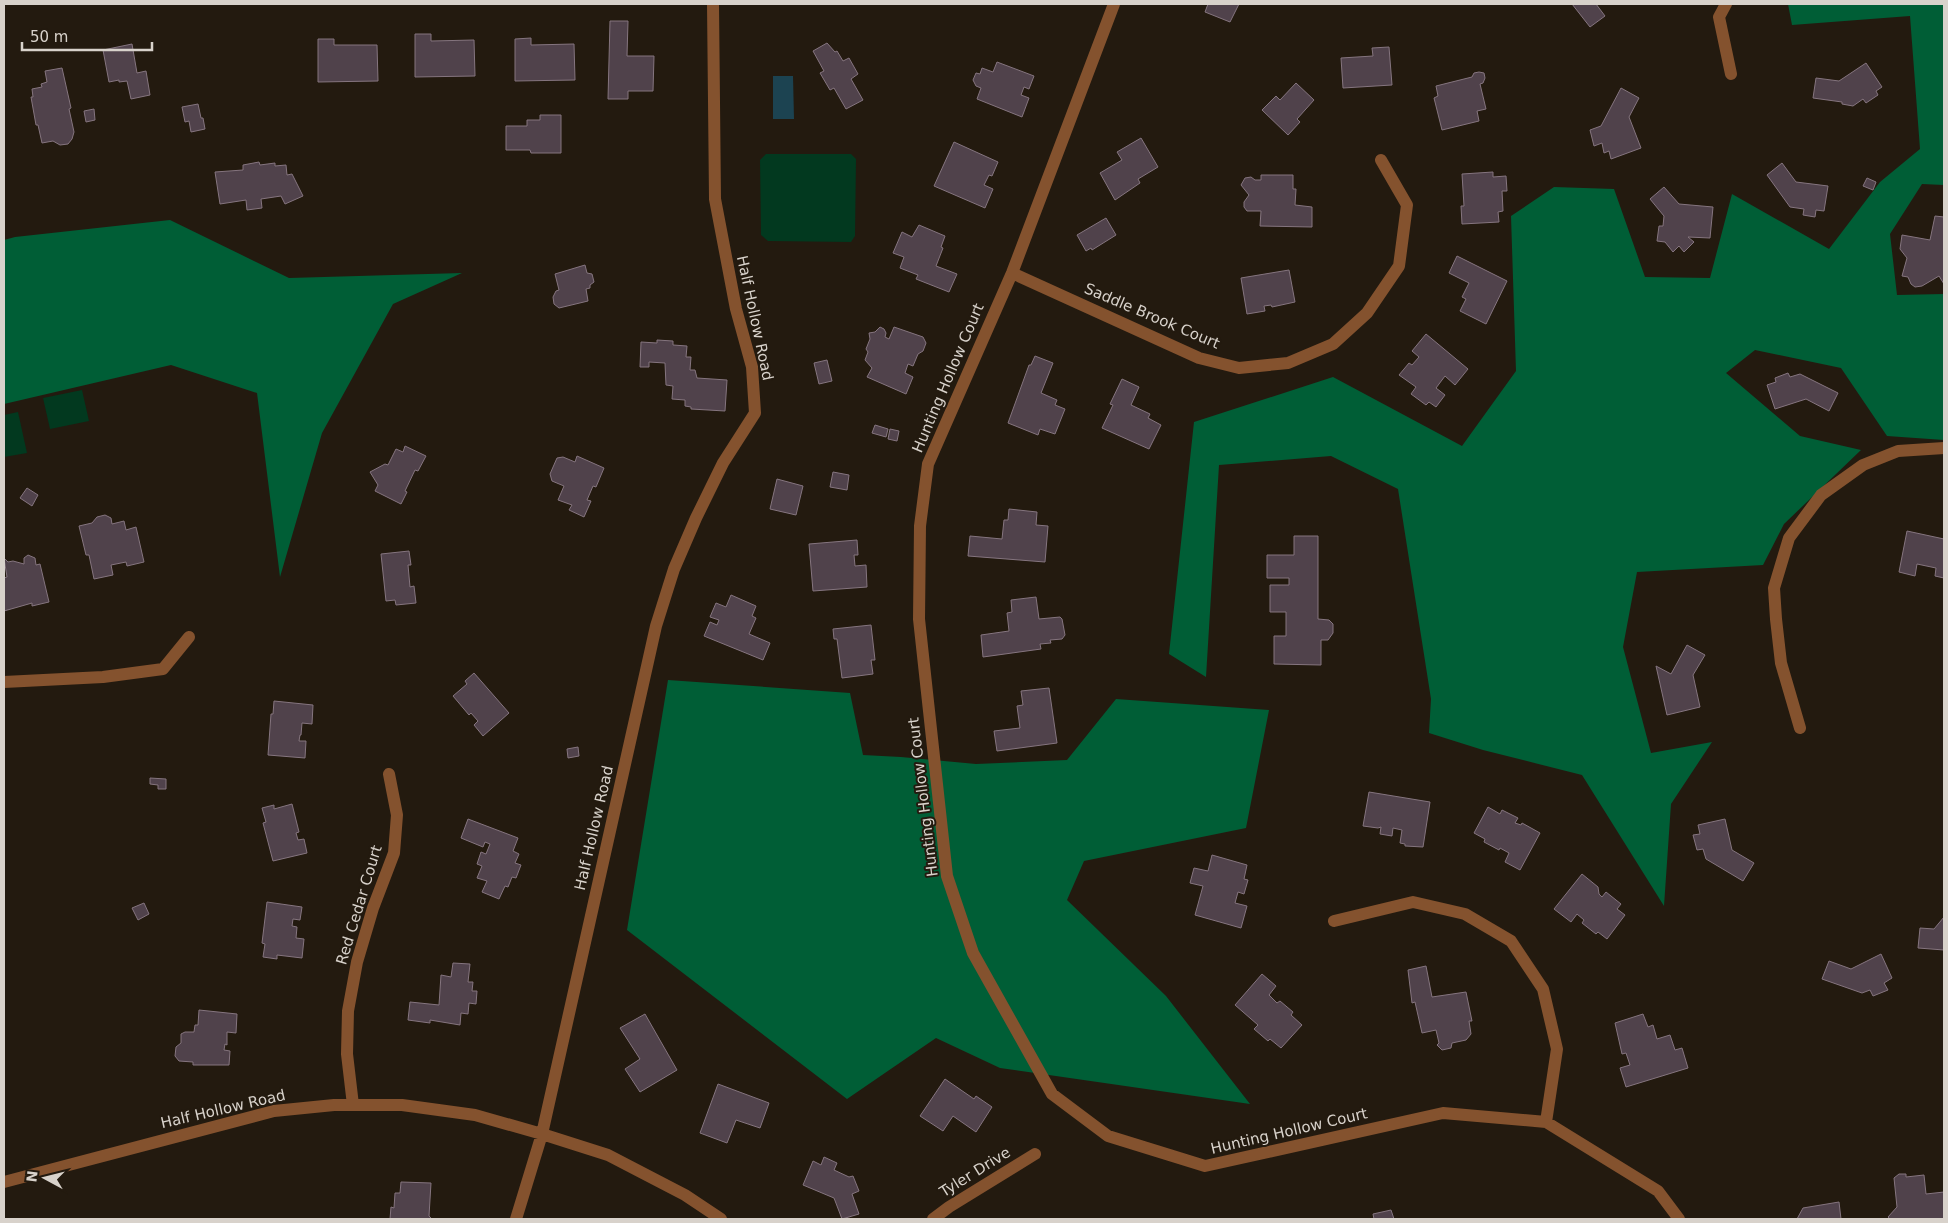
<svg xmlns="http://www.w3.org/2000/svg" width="1948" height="1223" font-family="'DejaVu Sans',sans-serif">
	<rect width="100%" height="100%" fill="#231a0f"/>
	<!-- green -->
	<path fill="#02391f" d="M766,154H851L856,159L855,236L851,242L768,241L761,235L760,160Z
		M82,390L89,421L50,429L43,398Z
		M18,412L27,453L4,457V415Z"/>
	<!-- forest -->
	<path fill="#005e36" d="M1788,4H1944V185L1922,184L1890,234L1897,295L1944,294V440L1887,436L1841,368L1755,350L1726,373L1800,436L1861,450L1784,524L1763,565L1637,572L1623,647L1651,753L1712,742L1671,804L1664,906L1582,775L1483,750L1429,733L1431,699L1398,489L1331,456L1219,465L1206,677L1169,654L1194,422L1333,377L1462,446L1516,371L1511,216L1554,187L1614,189L1645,277L1710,278L1732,194L1829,249L1880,182L1920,149L1910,16L1792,25Z
		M170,220L289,278L462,273L393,304L322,433L280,577L257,393L171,365L4,404V240L15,237Z
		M668,680L850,693L863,755L901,757L976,764L1067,760L1116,699L1269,710L1246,828L1084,861L1067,900L1166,996L1250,1104L1000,1068L936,1038L847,1099L627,930Z"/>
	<!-- water -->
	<path fill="#1c4351" d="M773,76H793L794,119H773Z"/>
	<!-- building -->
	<path fill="#50424b" stroke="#85757f" d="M1208,4H1239L1230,22L1205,12Z
		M1572,4H1596L1605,16L1590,27Z
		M610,21H628L627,56H654L653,91H628V99H608Z
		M415,34H431V41L474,40L475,76L415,77Z
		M531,38V45L574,44L575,80L515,81V39Z
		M318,39H334V45H377L378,81L318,82Z
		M827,43L835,52L837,51L843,61L849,58L858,74L851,79L863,100L846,109L834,88L830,90L820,73L824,71L813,51Z
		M132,44L137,73L146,71L150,95L131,99L127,81L119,82V80L109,82L103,50Z
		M1389,47L1392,85L1343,88L1341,58L1373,56L1372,48Z
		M997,62L1034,76L1029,89L1024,87L1021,95L1029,98L1022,117L977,99L981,88L976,86L973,80L976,73L980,74L982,68L993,72Z
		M1866,63L1882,87L1876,91L1878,95L1866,103L1863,99L1853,106L1842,104V102L1813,98L1816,78L1839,81Z
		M62,68L71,108L69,109L74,132L72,139L68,144L60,145L53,141L42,143L38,125H36L31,97H33L32,89L42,87L41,84L47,82L45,71Z
		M1479,72L1484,73L1485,78L1483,83L1480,84L1486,109L1477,111L1479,121L1442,130L1434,98L1438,96L1436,86L1472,77L1474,73Z
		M1296,83L1314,100L1297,119L1300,122L1288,135L1262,110L1276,96L1280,100Z
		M1621,88L1639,98L1629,117L1641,148L1611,159L1609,151L1604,153L1602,143L1594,146L1590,130L1601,126Z
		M198,104L201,118H203L205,129L191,132L189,121L185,122L182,107Z
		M94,109L95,120L86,122L84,111Z
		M540,115H561V153H531L530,150H506V126H527V120H540Z
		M1141,138L1158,167L1138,179L1140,183L1115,200L1100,173L1122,160L1117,152Z
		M954,142L998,162L992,176L989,175L984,185L993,189L985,208L934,186Z
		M259,162L260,165L275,163V166L286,165L287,175L292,174L303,196L285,204L281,196L261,199L262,208L247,210L246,200L220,204L215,172L243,170V165Z
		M1782,163L1796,182L1828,186L1824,211L1816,210L1815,217L1803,215L1804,209L1790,207L1767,175Z
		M1493,172V177L1506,176L1507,191H1502L1503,211L1498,212L1499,222L1462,224L1461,206H1464L1462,174Z
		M1261,175H1293V189H1296L1295,205L1312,207V227L1260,226L1261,211H1247L1244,207V202L1249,195L1241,185L1245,178L1251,177L1255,180H1261Z
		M1867,178L1876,182L1873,190L1863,186Z
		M1664,187L1679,204L1713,207L1710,238L1688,237L1694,242L1684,252L1679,246L1673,252L1665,242L1657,241L1659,226H1663L1664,216L1650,199Z
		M1935,216L1944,217V284L1939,276L1922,286L1915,287L1911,284L1908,277L1902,276L1907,258L1900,249L1902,235L1930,240Z
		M1106,218L1116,235L1092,250L1091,248L1086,251L1077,235Z
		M919,225L945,236L941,247L943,248L936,266L957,274L949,292L916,279L918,275L900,268L904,257L893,253L902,232L912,237Z
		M1457,256L1507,281L1486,324L1460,311L1466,299L1462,297L1469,283L1449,273Z
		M585,265L587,273L592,274L594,282L590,285V288L586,289L588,301L559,308L554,304L553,297L556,291L559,290L555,274Z
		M1289,270L1295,302L1272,307L1271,305L1264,306L1265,311L1247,314L1241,278Z
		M880,327L884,329L886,333L885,337L889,339L894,327L923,337L926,343L923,351L918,354L913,366L908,364L905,373L913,377L906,394L867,377L872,368L865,360L868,352L866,349L870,339L869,333L875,332Z
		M1426,334L1468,369L1455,385L1445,376L1436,388L1445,395L1436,407L1429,402L1426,405L1411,394L1416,387L1399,375L1409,363L1412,365L1419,357L1412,351Z
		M657,340L673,341V345L687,346L686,357H691L690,370H695L697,378L727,380L725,411L691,409V407L685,406V400L672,399L673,386L666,385L665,363L649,362V367H640L641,342L657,343Z
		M1035,356L1053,363L1041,393L1057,400L1055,405L1065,409L1055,434L1040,429L1038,435L1008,423L1029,365H1031Z
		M827,360L832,381L819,384L814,363Z
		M1788,373L1790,377L1800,374L1838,393L1829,411L1806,399L1775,409L1767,385L1776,382L1775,378Z
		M1122,379L1139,387L1131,405L1150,414L1148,418L1161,425L1149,449L1102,428L1113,405L1110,404Z
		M875,425L888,429L886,437L872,433Z
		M890,429L899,431L897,441L888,439Z
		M405,446L426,456L418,471L415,470L405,491L407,492L401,504L375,491L378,485L370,472L385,464L388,465L396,449L403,452Z
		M577,456L604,468L596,487L593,486L587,500L591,501L584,517L569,510L572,505L558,500L564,486L552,481L550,474L557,458L563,457L575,462Z
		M833,472L849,475L847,490L830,487Z
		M777,479L803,486L796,515L770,509Z
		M27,488L38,495L32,506L20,498Z
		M1009,509L1037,512L1036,525L1048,526L1045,562L968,556L970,536L1002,539L1004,520H1008Z
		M105,515L111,518L112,524L124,521L126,530L136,527L144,562L127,566L126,562L111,565L113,575L94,579L89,555H86L79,526L92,523L97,517Z
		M1907,531L1944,539V578L1935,576L1936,568L1917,564L1915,576L1899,572Z
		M1294,536H1318V619L1329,620L1333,624V633L1328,640H1321V665L1274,664V636H1286V612H1270V585H1289V578H1267V555H1294Z
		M857,540L858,555H854L855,566L866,565L867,587L813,591L809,544Z
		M409,551L411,565H408L410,587L414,586L416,603L396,605L395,600L386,601L381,554Z
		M28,555L35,558L36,565L40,564L49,602L32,606V603L4,611V578L7,577L4,558L8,562L13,561L24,564V558Z
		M731,595L756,606L752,616L756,618L749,634L770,643L763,660L704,636L710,622L717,625L719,620L710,617L716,603L726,607Z
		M1036,597L1039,619L1060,617L1062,619L1065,635L1062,639L1050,640L1051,643L1040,644L1041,649L983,657L981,635L1009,631L1007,613L1012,612L1011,600Z
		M871,625L875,660H871L873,674L842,678L837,639H834L833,629Z
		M1687,645L1705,655L1693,675L1700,707L1667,715L1656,666L1671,674Z
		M474,673L509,713L483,736L474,725L478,721L471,713L469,715L453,696L467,684L465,681Z
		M1049,688L1057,743L997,751L994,731L1020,728L1017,706L1023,705L1021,691Z
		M274,701L313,705L312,724L302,723L301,735H300L299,741H306L305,758L268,755L271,714H273Z
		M578,747L579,756L568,758L567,749Z
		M150,778L166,779V789H158V785L150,784Z
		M1369,792L1430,802L1423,847L1405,846V844L1400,843L1402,830L1393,828L1392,836L1380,834L1381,827L1378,828L1363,826Z
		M292,804L299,832L296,833L298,840L304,839L307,853L273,861L263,823L266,822L262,808L274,805V809Z
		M1488,807L1500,814L1502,810L1518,818L1515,823L1521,825L1522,823L1540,833L1520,870L1505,862L1509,853L1500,848L1499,850L1484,842L1485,839L1474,833Z
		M468,819L518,838L513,851L519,854L515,863L521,865L516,878L512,877L508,887L505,886L499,899L482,892L487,881L477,878L482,866L477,864L481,852L486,854L490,844L485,842L483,847L461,838Z
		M1725,819L1732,850L1754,863L1743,881L1706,859L1703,849L1697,850L1693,835L1700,834L1698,825Z
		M1212,855L1247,865L1244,879L1248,880L1244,894L1238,892L1235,903L1247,906L1241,928L1195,915L1203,886L1190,883L1194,868L1208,871Z
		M1582,874L1598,887L1599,894L1602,897L1606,892L1621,904L1617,909L1625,915L1607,939L1598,932L1596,934L1582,923L1584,920L1577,914L1571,922L1554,909Z
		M267,902L302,907L300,920L293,919L292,926L297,927L296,938L304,939L302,958L277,955V959L263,957L265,944L262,943Z
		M144,903L149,914L138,920L132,908Z
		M1944,917V950L1918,948L1920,928L1934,929Z
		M1881,954L1892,978L1884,983L1888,990L1873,996L1870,990L1862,993L1822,979L1829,961L1851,969Z
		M453,963L470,964L468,982H473L472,991H477L476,1004L469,1003L468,1014L461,1013L460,1025L430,1020V1023L408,1020L410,1002L439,1005L441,975L451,977Z
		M1426,966L1432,997L1466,992L1472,1021H1469L1471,1034L1466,1040L1452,1043L1451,1048L1442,1050L1437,1045L1439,1043L1436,1030L1422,1033L1415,1002L1412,1003L1408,970Z
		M1262,974L1276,986L1269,995L1277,1003L1280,1001L1293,1012L1291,1015L1302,1025L1281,1048L1270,1039L1268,1041L1254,1029L1258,1025L1235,1005Z
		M199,1010L237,1014L236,1033L227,1032V1045L225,1044L224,1050L230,1051L229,1065H193V1062L179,1061L175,1056L176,1047L181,1043V1034L185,1032H194L195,1025H198Z
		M645,1014L677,1070L640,1092L625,1069L640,1059L620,1028Z
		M1643,1014L1648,1027L1653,1025L1657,1039L1670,1035L1675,1050L1682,1048L1688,1068L1626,1087L1620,1068L1630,1065L1626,1053L1622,1054L1615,1023Z
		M945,1079L974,1099L976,1096L992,1107L976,1132L953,1116L943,1131L920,1116Z
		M718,1084L769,1103L760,1128L736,1120L727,1143L700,1133Z
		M824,1157L837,1163L834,1170L849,1177L853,1176L859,1191L852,1194L859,1214L842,1219L834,1198L803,1185L813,1161L821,1165Z
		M1899,1174H1906V1177L1924,1175L1926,1194L1944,1192V1219H1890L1888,1217L1897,1207L1894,1178Z
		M401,1182L431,1183L429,1216L432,1219H390L391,1207L394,1208L395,1193H400Z
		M1839,1202L1841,1219H1797L1803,1208Z
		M1391,1210L1394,1219H1374L1373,1214Z"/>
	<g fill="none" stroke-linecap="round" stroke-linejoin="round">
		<!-- minor -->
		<path stroke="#84522e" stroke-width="12" d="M1114,4L1012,273L928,464L920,526L919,619L947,876L973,953L1052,1094L1108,1136L1205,1166L1443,1113L1546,1122L1658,1191L1679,1219
			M1726,4L1719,17L1731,74
			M1012,273L1199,358L1239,368L1288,363L1333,344L1367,313L1399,266L1407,205L1381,160
			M4,682L103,677L163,669L189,637
			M1800,728L1781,663L1776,619L1774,588L1789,538L1821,495L1863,465L1898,451L1944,448
			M1334,921L1413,902L1465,914L1511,941L1543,989L1557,1049L1546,1122
			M353,1105L347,1054L348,1011L357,962L373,908L394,853L397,815L389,774
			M4,1182L274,1111L334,1105H402L475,1115L542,1134L608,1155L685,1195L721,1219
			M516,1219L542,1134L656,626L674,569L696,518L723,463L755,413L752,367L736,309L715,199L713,4
			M933,1219L949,1207L1035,1154"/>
	</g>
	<g text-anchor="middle" stroke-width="4" stroke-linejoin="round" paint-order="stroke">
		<!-- street labels -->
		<g font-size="15" fill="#d8d2cb" stroke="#231a0f">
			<text transform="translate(1152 316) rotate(23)" y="5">Saddle Brook Court</text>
			<text transform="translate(755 318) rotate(78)" y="5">Half Hollow Road</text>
			<text transform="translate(948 378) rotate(-67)" y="5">Hunting Hollow Court</text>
			<text transform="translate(923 797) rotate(-97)" y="5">Hunting Hollow Court</text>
			<text transform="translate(594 828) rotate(-77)" y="5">Half Hollow Road</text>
			<text transform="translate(359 905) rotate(-73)" y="5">Red Cedar Court</text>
			<text transform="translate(223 1109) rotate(-13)" y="5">Half Hollow Road</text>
			<text transform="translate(1289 1131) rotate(-13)" y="5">Hunting Hollow Court</text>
			<text transform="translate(975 1172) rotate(-32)" y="5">Tyler Drive</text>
		</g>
	</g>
	<!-- border -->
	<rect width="1948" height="1223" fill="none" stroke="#d8d2cb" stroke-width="10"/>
	<!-- north arrow -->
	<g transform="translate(45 1178) rotate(277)" stroke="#231a0f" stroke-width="4" paint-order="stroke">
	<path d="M0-4L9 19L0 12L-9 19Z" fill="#d8d2cb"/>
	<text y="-8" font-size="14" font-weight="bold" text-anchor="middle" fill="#d8d2cb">N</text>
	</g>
	<!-- scale -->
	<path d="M22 42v8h130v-8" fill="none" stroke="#d8d2cb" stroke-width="2.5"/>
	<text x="30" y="42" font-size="15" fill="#d8d2cb" stroke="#231a0f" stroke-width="4" paint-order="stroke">50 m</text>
</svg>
